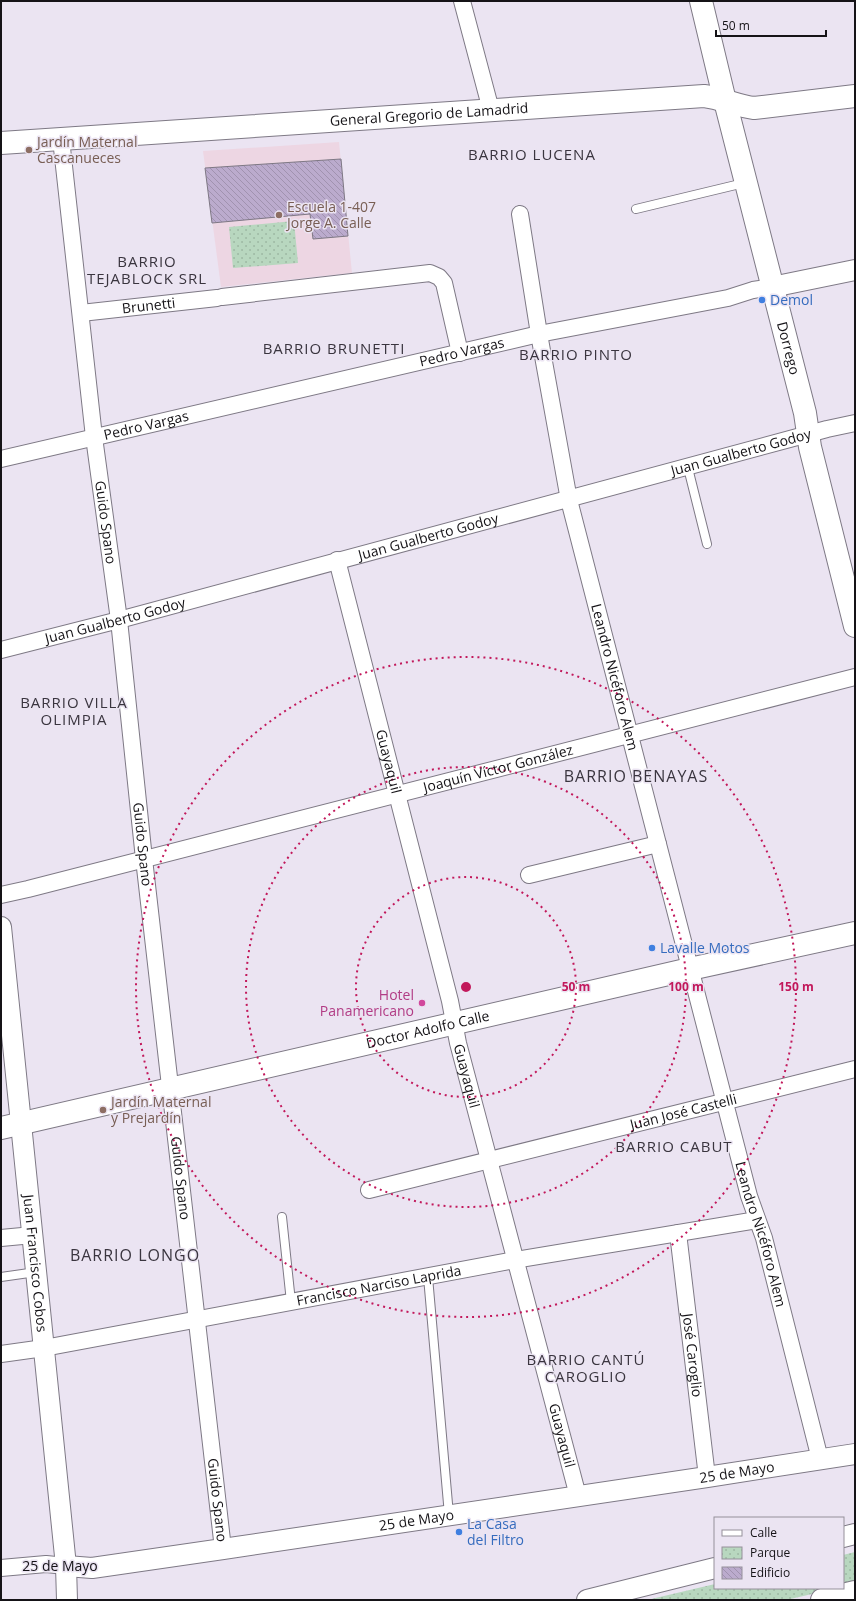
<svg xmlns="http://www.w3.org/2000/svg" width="856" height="1601" font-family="'Open Sans',sans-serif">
	<defs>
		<pattern id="park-dots" width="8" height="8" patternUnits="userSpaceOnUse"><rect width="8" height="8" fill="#b8d7bf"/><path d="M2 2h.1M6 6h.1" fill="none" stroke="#9db8a3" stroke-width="1.8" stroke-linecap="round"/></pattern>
		<pattern id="building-back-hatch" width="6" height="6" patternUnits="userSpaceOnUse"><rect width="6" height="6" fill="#bbabcd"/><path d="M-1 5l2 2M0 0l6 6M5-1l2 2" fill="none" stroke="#a092af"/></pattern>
	</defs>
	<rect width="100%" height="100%" fill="#ebe4f2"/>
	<!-- education -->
	<path fill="#edd6e3" d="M339,142L352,273L221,287L203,151Z"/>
	<!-- park -->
	<path fill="url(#park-dots)" d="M294,221L298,263L233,268L229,227Z
		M855,1552V1584L843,1587V1555Z
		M715,1584V1588H838L786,1600H647Z"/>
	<!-- building -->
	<path fill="url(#building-back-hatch)" stroke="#7e7884" d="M341,159L348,236L313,239L310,214L212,223L205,168Z"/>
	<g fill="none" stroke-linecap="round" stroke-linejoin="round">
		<!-- service casing -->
		<g stroke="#7e7985" stroke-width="10">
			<path id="service" d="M636,209L744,183
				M688,468L707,544
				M282,1217L291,1302
				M1,1277L36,1272
				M428,1277L449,1515"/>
		</g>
		<!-- minor casing -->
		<g stroke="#7e7985" stroke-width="18">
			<g id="minor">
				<path d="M462,1L491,110"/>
				<path id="s1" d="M61,139L94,437L119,620L144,859L223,1549"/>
				<path id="s2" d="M520,214L539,334L569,500L749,1196L764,1238L820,1459"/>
				<path d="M222,297L430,273L439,277L444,283L460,353"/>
				<path id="s3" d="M81,313L217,298"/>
				<path id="s4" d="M1,459L539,334L728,298L753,290L772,287"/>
				<path id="s5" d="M337,560L450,1001L458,1043L578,1496"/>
				<path id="s6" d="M1,650L119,620L827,429L855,423"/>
				<path d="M529,875L658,844"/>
				<path id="s7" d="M1,895L28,889L855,677"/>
				<path id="s8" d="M369,1190L855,1069"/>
				<path id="s9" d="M678,1233L707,1477"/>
				<path d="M1,1238L33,1235"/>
				<path id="s10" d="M1,1354L44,1348L515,1260L757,1220"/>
				<path d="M1,1568L46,1564L66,1566"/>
			</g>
		</g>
		<!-- tertiary casing -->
		<g stroke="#7e7985" stroke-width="22">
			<g id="tertiary">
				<path d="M772,287L855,270"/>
				<path id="s11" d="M1,927L66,1566L67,1600"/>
				<path d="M843,1537L855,1534"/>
				<path id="s12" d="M66,1566L92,1568L223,1549L707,1477L855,1454"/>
				<path d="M587,1600L715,1568"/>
			</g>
		</g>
		<!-- secondary casing -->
		<g stroke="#7e7985" stroke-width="24">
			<g id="secondary">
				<path id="s13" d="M701,1L725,101L805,413L810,447L855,626"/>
				<path id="s14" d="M1,143L704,96C721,98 737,106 754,108L855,96"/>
				<path id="s15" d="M1,1128L690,969L855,933"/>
			</g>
		</g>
		<!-- motorway casing -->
		<g stroke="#7e7985" stroke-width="24">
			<path id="motorway" d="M822,1600L855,1592"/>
		</g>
		<!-- service -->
		<use href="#service" stroke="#fff" stroke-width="8"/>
		<!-- minor -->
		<use href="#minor" stroke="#fff" stroke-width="16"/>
		<!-- tertiary -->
		<use href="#tertiary" stroke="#fff" stroke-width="20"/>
		<!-- secondary -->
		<use href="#secondary" stroke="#fff" stroke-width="22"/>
		<!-- motorway -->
		<use href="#motorway" stroke="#fff" stroke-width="22"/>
	</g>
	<!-- distance rings -->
	<g fill="none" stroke="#c2185b" stroke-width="2" stroke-dasharray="2 4">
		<circle cx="466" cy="987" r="110"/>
		<circle cx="466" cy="987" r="220"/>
		<circle cx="466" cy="987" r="330"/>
	</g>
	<!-- markers -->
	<g fill="#8d6e63" stroke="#ebe4f2" stroke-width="1.5">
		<circle cx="29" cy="150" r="4"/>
		<circle cx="279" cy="215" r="4"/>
		<circle cx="103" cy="1110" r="4"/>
	</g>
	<g fill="#3f7fe0" stroke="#ebe4f2" stroke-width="1.5">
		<circle cx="762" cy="300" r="4"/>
		<circle cx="652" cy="948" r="4"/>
		<circle cx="459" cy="1532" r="4"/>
	</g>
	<circle fill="#d1479c" stroke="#ebe4f2" stroke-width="1.5" cx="422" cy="1003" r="4"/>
	<g text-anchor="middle" stroke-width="3" stroke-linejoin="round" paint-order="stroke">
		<!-- street labels -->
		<g font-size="14" fill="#151317" stroke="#ebe4f2">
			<text dy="5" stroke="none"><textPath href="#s14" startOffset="429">General Gregorio de Lamadrid</textPath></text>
			<text dy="5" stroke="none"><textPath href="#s3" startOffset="68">Brunetti</textPath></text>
			<text dy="5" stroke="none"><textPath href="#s13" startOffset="358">Dorrego</textPath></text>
			<text dy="5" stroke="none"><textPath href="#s4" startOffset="473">Pedro Vargas</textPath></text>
			<text dy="5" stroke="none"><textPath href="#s4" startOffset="149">Pedro Vargas</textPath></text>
			<text dy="5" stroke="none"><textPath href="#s6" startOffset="766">Juan Gualberto Godoy</textPath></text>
			<text dy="5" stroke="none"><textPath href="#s1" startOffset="386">Guido Spano</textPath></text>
			<text dy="5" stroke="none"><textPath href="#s6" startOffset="442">Juan Gualberto Godoy</textPath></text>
			<text dy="5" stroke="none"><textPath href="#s6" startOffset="118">Juan Gualberto Godoy</textPath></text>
			<text dy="5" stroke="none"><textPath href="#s2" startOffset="473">Leandro Nicéforo Alem</textPath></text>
			<text dy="5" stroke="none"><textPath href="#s5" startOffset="208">Guayaquil</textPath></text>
			<text dy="5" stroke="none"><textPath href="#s7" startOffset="513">Joaquín Víctor González</textPath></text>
			<text dy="5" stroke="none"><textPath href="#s1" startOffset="710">Guido Spano</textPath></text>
			<text dy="5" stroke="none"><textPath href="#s15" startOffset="438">Doctor Adolfo Calle</textPath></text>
			<text dy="5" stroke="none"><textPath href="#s5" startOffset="532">Guayaquil</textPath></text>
			<text dy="5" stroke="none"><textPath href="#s8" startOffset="324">Juan José Castelli</textPath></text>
			<text dy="5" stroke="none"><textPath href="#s1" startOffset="1046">Guido Spano</textPath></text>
			<text dy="5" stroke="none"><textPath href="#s2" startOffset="1049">Leandro Nicéforo Alem</textPath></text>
			<text dy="5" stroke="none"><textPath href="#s11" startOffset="338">Juan Francisco Cobos</textPath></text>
			<text dy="5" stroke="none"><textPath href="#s10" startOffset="384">Francisco Narciso Laprida</textPath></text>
			<text dy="5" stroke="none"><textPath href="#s9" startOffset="123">José Caroglio</textPath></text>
			<text dy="5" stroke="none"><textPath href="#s5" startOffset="904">Guayaquil</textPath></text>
			<text dy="5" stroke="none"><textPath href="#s12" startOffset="678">25 de Mayo</textPath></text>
			<text dy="5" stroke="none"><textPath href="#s1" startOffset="1370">Guido Spano</textPath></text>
			<text dy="5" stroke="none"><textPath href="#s12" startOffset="354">25 de Mayo</textPath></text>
			<text x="60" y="1571">25 de Mayo</text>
		</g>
		<!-- education labels -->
		<g font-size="14" fill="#785e54" stroke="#ebe4f2" text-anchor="start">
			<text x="37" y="147">Jardín Maternal<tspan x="37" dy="16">Cascanueces</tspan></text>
			<text x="287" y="212">Escuela 1-407<tspan x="287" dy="16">Jorge A. Calle</tspan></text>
			<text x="111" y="1107">Jardín Maternal<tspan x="111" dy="16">y Prejardín</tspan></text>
		</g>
		<!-- shop labels -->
		<g font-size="14" fill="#366cbe" stroke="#ebe4f2" text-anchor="start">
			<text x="770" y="305">Demol</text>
			<text x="660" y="953">Lavalle Motos</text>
			<text x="467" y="1529">La Casa<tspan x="467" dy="16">del Filtro</tspan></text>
		</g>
		<!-- hotel labels -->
		<g font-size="14" fill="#b23c85" stroke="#ebe4f2" text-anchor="end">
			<text x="414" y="1000">Hotel<tspan x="414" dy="16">Panamericano</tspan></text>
		</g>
		<!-- neighbourhood labels -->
		<g font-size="15" letter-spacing="1" fill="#3a353f" stroke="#ebe4f2">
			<text x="532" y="160">BARRIO LUCENA</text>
			<text x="147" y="267">BARRIO<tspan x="147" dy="17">TEJABLOCK SRL</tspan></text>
			<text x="334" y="354">BARRIO BRUNETTI</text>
			<text x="576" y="360">BARRIO PINTO</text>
			<text x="74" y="708">BARRIO VILLA<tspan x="74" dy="17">OLIMPIA</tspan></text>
			<text x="674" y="1152">BARRIO CABUT</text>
			<text x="586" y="1365">BARRIO CANTÚ<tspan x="586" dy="17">CAROGLIO</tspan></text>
		</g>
		<!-- quarter labels -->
		<g font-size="16" letter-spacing="1" fill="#3a353f" stroke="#ebe4f2">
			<text x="636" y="782">BARRIO BENAYAS</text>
			<text x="135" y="1261">BARRIO LONGO</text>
		</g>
	</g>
	<circle cx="466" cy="987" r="6" fill="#c2185b" stroke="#ebe4f2" stroke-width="2"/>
	<g font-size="12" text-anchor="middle" font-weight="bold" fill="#c2185b" stroke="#ebe4f2" stroke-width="3" stroke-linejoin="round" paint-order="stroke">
		<text x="576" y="991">50 m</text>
		<text x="686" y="991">100 m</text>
		<text x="796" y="991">150 m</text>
	</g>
	<!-- border -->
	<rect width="856" height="1601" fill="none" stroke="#151317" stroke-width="4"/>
	<!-- legend -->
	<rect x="714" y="1517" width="130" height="72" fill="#ebe4f2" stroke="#95909a"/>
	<rect x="722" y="1530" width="20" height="6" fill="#ffffff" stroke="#95909a"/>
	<text x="750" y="1537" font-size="12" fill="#151317">Calle</text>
	<rect x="722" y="1547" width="20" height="12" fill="url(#park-dots)" stroke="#95909a"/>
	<text x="750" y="1557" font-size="12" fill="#151317">Parque</text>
	<rect x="722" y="1567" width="20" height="12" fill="url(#building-back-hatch)" stroke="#95909a"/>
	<text x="750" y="1577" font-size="12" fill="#151317">Edificio</text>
	<!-- scale -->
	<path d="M716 30v6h110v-6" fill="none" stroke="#151317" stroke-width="2"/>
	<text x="722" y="30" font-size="12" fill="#151317" stroke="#ebe4f2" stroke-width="3" paint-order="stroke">50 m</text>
</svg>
